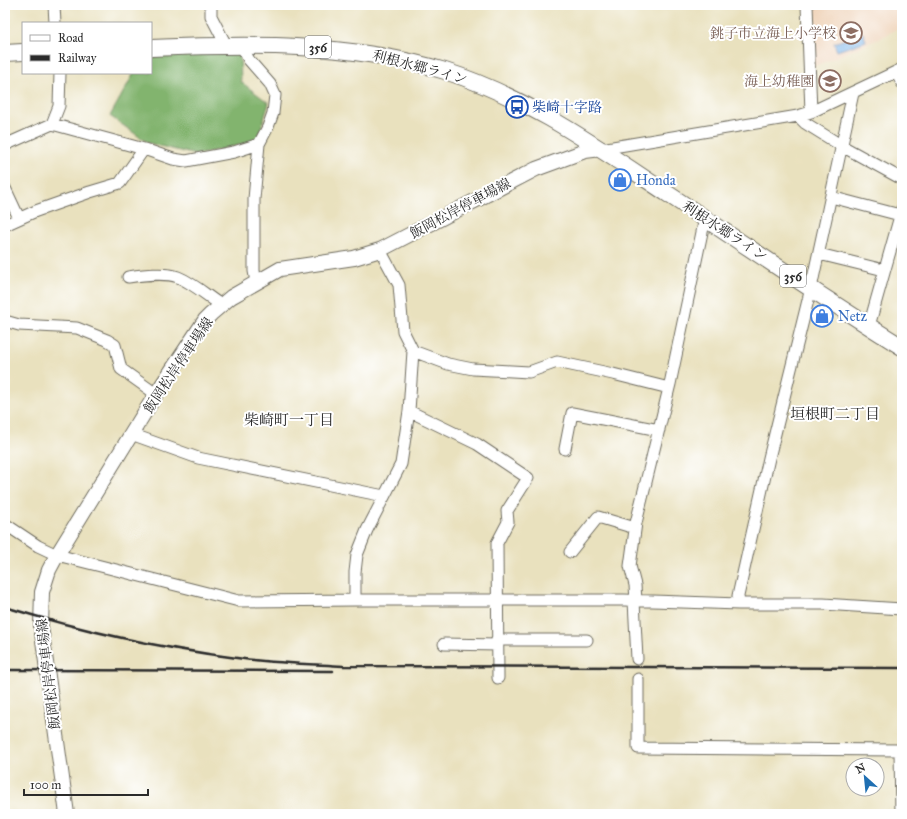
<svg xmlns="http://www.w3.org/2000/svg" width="907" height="819" font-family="'IM FELL Great Primer','Noto Serif JP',serif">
	<rect width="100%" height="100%" fill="#fff"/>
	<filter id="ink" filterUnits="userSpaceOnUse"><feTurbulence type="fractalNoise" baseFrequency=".025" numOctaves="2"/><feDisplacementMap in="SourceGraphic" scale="8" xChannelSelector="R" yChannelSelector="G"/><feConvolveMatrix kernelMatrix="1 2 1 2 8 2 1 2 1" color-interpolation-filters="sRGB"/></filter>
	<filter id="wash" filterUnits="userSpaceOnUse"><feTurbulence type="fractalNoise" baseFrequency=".012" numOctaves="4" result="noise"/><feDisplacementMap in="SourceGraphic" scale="16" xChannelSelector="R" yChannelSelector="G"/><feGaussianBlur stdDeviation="0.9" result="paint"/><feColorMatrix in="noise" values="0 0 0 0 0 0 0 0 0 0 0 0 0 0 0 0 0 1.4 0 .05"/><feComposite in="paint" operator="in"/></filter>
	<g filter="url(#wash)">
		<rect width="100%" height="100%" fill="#e9e1be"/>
		<!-- built -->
		<path fill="#f0d5bc" d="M810,5H902V26L879,39L813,67Z"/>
		<!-- forest -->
		<path fill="#82b46e" stroke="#56704c" d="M161,53H240L241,82L269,103L257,141L196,155L148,143L110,116L134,73H151V60Z"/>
		<!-- water -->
		<path fill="#78b3e9" stroke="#526f8a" d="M863,33L866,41L837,51L834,43Z"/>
	</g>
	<g filter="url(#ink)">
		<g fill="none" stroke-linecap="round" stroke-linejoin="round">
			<!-- minor casing -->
			<g stroke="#6e6b5e" stroke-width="13">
				<path id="minor" d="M54,5L55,23
					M211,5V16L226,45
					M807,5L811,112
					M241,45L249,60L270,84L275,95L273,113L268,127L259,144L254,199V271L256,282
					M896,72L902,83
					M798,116L805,123L842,146L902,179
					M52,124L59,106L60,73
					M5,145L52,124L144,149L173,159L186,161L234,152L259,144
					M601,149L798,116L811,112L902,69
					M5,188L19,218
					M831,197L900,215
					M5,225L36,211L90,192L120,183L144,149
					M819,254L884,270
					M128,277C143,275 165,272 178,277C193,283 207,296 221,305
					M5,321L19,325L77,328L107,340L115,345L121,369L156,394
					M869,326L902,209
					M413,351L448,364L473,369L529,372L557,362L613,374L669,388
					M409,411L477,444L528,478L507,511L508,522L497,543L498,678
					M131,434L198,458L384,496
					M565,449L572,413L659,430
					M5,524L38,546L57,555L239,601L355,600H624L739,604H823L902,609
					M570,552L598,517L635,528
					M355,600V572L357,555L367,530L401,464L409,411L413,351L403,331L399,285L380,250
					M634,601L637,659
					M636,601L635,585L630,566L636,523L670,384L705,218
					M739,604L738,596L769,458L811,288L853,93
					M497,640H587
					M444,644L497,645
					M638,679V748L902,750
					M900,750L901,814"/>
			</g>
			<!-- major casing -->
			<g stroke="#6e6b5e" stroke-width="16">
				<path id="major" d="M67,814L41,626L42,592L49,570L57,555L156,394L205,320L211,314L231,297L280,269L354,258L380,250L536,169L585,151L601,149"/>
			</g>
			<!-- highway casing -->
			<g stroke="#6e6b5e" stroke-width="18">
				<path id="highway" d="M151,48C250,44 349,42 445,71C527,97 597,147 668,194C745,245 823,298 902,347
					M5,53L23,52"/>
			</g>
			<!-- minor -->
			<use href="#minor" stroke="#fff" stroke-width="11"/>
			<!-- major -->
			<use href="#major" stroke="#fff" stroke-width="14"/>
			<!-- highway -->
			<use href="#highway" stroke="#fff" stroke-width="16"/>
			<!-- rail -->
			<path stroke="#2b2b2b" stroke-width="2.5" d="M5,607C80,630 158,648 237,658C272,663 308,664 343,666L902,668
				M5,670L333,671"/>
		</g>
	</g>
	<!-- icons -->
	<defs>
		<g id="school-ring" transform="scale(1.15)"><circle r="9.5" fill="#fff" stroke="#8d6e63" stroke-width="1.5"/><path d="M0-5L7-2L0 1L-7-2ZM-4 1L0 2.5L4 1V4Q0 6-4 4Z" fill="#8d6e63"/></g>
		<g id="bus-ring" transform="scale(1.15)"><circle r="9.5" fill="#fff" stroke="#1a4fb4" stroke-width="1.5"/><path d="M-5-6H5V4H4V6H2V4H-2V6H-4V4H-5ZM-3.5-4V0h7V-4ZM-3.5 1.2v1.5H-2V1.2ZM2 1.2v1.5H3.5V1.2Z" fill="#1a4fb4"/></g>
		<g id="shop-ring" transform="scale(1.15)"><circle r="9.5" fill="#fff" stroke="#3f7fe0" stroke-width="1.5"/><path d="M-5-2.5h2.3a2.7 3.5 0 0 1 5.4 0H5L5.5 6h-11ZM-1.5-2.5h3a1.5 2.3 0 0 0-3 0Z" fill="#3f7fe0"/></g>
	</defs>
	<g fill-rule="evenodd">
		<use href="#school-ring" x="851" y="33"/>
		<use href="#school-ring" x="830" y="81"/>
		<use href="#bus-ring" x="517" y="107"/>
		<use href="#shop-ring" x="620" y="180"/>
		<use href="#shop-ring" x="822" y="316"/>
	</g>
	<g text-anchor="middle" stroke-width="4" stroke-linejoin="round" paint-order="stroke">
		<!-- shield labels -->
		<g fill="#fff" stroke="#6b6b6b" stroke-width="1">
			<rect x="305" y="36" width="26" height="22" rx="3"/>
			<rect x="780" y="265" width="26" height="22" rx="3"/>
		</g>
		<g font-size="13" font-weight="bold" fill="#2b2b2b">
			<text x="318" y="52">356</text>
			<text x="793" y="281">356</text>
		</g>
		<!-- education labels -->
		<g font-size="14" fill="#785e54" stroke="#fff" text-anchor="end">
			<text x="836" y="38">銚子市立海上小学校</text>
			<text x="814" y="86">海上幼稚園</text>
		</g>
		<!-- street labels -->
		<g font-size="14" fill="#2b2b2b" stroke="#fff">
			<text transform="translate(420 67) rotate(15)" y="5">利根水郷ライン</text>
			<text transform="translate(460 208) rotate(-28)" y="5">飯岡松岸停車場線</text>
			<text transform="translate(725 231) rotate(33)" y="5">利根水郷ライン</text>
			<text transform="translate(178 365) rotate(-56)" y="5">飯岡松岸停車場線</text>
			<text transform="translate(48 674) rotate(-97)" y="5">飯岡松岸停車場線</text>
		</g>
		<!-- transit labels -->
		<g font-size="14" fill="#164399" stroke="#fff" text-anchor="start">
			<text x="532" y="112">柴崎十字路</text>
		</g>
		<!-- shop labels -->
		<g font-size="14" fill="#366cbe" stroke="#fff" text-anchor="start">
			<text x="636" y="185">Honda</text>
			<text x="838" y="321">Netz</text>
		</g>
		<!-- neighbourhood labels -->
		<g font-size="15" fill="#2b2b2b" stroke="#fff">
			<text x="835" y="419">垣根町二丁目</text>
			<text x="289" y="425">柴崎町一丁目</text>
		</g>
	</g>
	<!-- margin -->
	<rect width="907" height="819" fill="none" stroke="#fff" stroke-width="20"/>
	<!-- legend -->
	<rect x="22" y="22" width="130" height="52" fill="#ffffff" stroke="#aaaaaa"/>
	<rect x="30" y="35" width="20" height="6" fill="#ffffff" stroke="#aaaaaa"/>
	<text x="58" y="42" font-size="12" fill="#2b2b2b">Road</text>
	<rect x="30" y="55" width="20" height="6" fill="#2b2b2b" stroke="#aaaaaa"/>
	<text x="58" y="62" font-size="12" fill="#2b2b2b">Railway</text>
	<!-- north arrow -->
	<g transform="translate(865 777) rotate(333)"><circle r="19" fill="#ffffff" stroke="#aaaaaa"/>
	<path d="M0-3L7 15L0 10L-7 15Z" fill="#1f6fb2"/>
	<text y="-6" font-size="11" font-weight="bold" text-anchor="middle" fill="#2b2b2b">N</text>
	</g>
	<!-- scale -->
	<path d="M24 789v6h124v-6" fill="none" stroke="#2b2b2b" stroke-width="2"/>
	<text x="30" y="789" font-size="12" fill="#2b2b2b" stroke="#ffffff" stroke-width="3" paint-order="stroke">100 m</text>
</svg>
